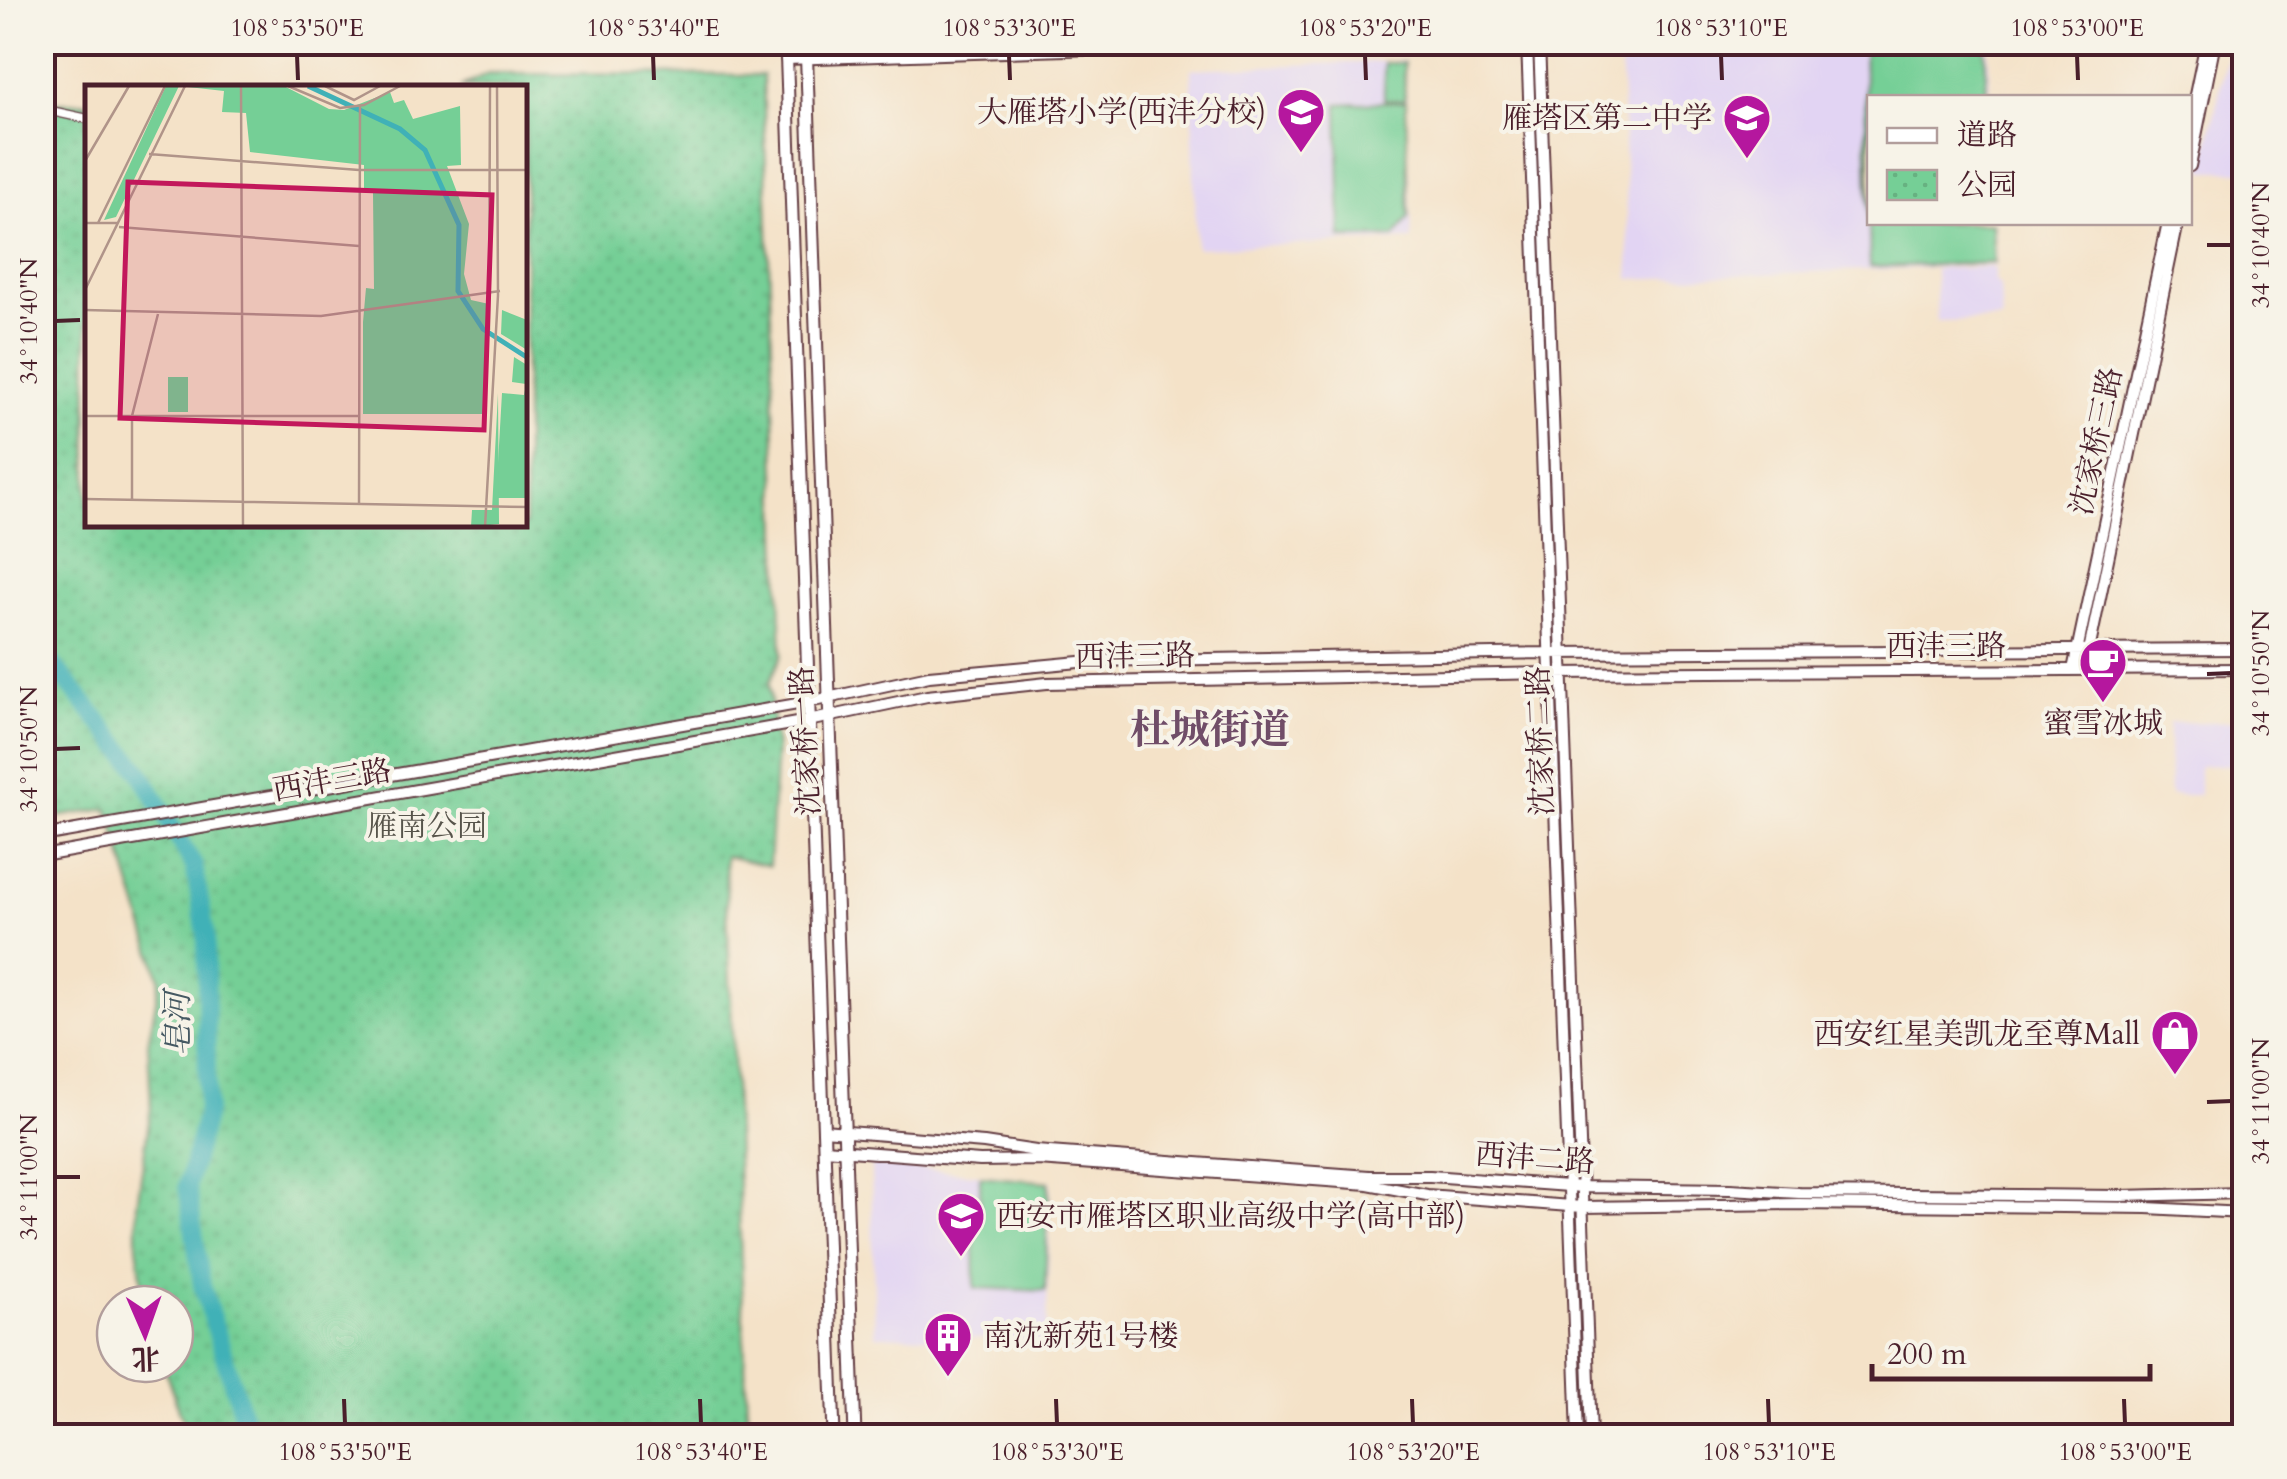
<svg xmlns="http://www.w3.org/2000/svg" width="2287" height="1479" font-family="Cardo,'Noto Serif SC',serif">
	<defs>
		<pattern id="park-dots" width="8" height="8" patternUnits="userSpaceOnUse" patternTransform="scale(2.5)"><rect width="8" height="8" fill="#75cf96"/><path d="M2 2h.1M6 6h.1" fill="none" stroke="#67b181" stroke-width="1.8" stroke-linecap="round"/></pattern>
	</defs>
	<rect width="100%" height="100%" fill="#f7f3e8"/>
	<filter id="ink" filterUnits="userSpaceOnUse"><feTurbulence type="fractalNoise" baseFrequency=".01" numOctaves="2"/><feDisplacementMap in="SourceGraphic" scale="20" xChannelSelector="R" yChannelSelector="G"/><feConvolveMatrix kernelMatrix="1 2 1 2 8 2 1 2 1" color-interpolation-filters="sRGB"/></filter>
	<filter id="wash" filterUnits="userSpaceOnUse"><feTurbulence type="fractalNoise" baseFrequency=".0048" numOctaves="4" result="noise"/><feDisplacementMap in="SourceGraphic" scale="40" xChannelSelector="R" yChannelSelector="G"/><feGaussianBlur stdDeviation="2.25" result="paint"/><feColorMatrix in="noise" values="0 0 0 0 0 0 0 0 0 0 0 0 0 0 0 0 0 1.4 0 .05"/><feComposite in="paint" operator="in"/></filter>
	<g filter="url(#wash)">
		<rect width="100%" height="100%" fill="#f4e2c8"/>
		<!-- built -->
		<path fill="#e2d4f3" d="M1988,43L1990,97L1870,98V222L1994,223L1996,265L1630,279L1620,51Z
			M2230,43H2244V171H2202Z
			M1405,61L1412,240L1196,248L1191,69Z
			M1994,267L1995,281L2000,286L2002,320L1937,322L1935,269Z
			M2244,721V764L2199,766V795H2170L2169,723Z
			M871,1164L1051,1181L1046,1341L875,1335Z"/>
		<!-- grass -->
		<path fill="#75cf96" stroke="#607760" stroke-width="2.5" d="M1985,44L1987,97L1870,98V222L1992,223L1994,263L1870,267L1864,47Z
			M1384,63H1404L1405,100H1384Z
			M1406,101L1409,217L1395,237L1341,238L1338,104Z
			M980,1176L1049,1182L1045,1291L975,1288L973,1204L980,1203Z"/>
		<!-- park -->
		<path fill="url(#park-dots)" stroke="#607760" stroke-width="2.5" d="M488,74L763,75L782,655L769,683L776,750L769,866L725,856L748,1436H192L180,1413L163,1364H175V1304H145L137,1246V1204L151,1107L148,1043L160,979L108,809L43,819V103L87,102L88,525H525V88L461,87Z"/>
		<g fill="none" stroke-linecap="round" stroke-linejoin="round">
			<!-- river -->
			<path stroke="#40b1b7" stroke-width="18" d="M42,651L140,771L194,866L206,934L207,1109L187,1186L202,1285L249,1436"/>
		</g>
	</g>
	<g filter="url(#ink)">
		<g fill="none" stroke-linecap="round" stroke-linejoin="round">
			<!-- minor casing -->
			<g stroke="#643c43" stroke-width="11">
				<path id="minor" d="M42,109L88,119"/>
			</g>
			<!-- tertiary casing -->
			<g stroke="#643c43" stroke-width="14">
				<path id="tertiary" d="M1527,42L1578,1436
					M1539,42L1591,1436
					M786,59L1311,42
					M2190,119L2206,42
					M2190,166L2215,42
					M2073,670L2168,222
					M2085,670L2178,222
					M42,836L809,702L929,676L1090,661L1548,653L2244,649
					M42,856L808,721L927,696L1047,683L1548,673L2244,669
					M823,1130L984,1143L1036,1151L1369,1176H1430L1582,1187L1730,1189L1799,1193L2120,1196L2244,1193
					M824,1149L980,1161L1038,1160L1368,1184L1427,1195L1583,1207L1798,1204L2147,1208L2244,1213"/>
			</g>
			<!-- secondary casing -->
			<g stroke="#643c43" stroke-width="15">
				<path id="secondary" d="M786,42L834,1436
					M806,42L855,1436"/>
			</g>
			<!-- minor -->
			<use href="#minor" stroke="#fff" stroke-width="8"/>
			<!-- tertiary -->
			<use href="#tertiary" stroke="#fff" stroke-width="10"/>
			<!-- secondary -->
			<use href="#secondary" stroke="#fff" stroke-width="11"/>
		</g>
	</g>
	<!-- ticks -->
	<path fill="none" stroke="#4a1f2b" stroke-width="4" d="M297,55L298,80M653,55L654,80M1009,55L1010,80M1365,55L1366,80M1721,55L1722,80M2077,55L2078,80M2207,245H2232M55,321L80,320M2207,674L2232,673M55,749L80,748M2207,1102L2232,1101M55,1177H80M344,1399L345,1424M700,1399L701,1424M1056,1399L1057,1424M1412,1399L1413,1424M1768,1399L1769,1424M2124,1399L2125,1424"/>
	<!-- icons -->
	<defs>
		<g id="school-pin" transform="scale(2.5)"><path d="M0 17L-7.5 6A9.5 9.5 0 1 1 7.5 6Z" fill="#b5179e" stroke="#f7f3e8"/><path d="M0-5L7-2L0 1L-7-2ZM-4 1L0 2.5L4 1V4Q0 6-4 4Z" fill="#fff"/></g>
		<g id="cafe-pin" transform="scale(2.5)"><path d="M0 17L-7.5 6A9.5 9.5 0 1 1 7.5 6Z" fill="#b5179e" stroke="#f7f3e8"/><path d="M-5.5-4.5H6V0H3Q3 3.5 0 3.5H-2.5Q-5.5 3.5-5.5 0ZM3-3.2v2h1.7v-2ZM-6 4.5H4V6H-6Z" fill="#fff"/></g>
		<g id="shop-pin" transform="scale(2.5)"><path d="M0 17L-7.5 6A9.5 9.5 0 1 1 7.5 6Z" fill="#b5179e" stroke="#f7f3e8"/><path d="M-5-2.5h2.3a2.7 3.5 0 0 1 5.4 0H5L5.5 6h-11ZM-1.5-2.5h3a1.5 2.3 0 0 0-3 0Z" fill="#fff"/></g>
		<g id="building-pin" transform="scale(2.5)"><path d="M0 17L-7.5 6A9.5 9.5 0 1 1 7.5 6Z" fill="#b5179e" stroke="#f7f3e8"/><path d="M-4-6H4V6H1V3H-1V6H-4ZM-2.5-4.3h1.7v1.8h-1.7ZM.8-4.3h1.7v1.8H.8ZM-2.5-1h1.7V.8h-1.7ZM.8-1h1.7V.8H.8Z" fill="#fff"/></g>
	</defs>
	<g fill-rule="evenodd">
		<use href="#school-pin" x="1301" y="112"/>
		<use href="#school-pin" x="1747" y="118"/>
		<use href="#cafe-pin" x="2103" y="662"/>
		<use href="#shop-pin" x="2175" y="1034"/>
		<use href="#school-pin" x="961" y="1216"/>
		<use href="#building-pin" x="948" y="1336"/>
	</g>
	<g text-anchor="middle" stroke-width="8" stroke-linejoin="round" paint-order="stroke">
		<!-- poi labels -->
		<g font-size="30" fill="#4a1f2b" stroke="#f7f3e8" text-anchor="end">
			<text x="1266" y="122">大雁塔小学(西沣分校)</text>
			<text x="1712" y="128">雁塔区第二中学</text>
			<text x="2103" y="733" text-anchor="middle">蜜雪冰城</text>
			<text x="2140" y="1044">西安红星美凯龙至尊Mall</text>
			<text x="996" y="1226" text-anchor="start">西安市雁塔区职业高级中学(高中部)</text>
			<text x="983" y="1346" text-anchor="start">南沈新苑1号楼</text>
		</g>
		<!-- street labels -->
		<g font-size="30" fill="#4a1f2b" stroke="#f7f3e8">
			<text transform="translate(2096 441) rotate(-78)" y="10">沈家桥三路</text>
			<text x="1946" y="656">西沣三路</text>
			<text transform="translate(1135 656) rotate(-1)" y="10">西沣三路</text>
			<text transform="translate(805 741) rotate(-93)" y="10">沈家桥一路</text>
			<text transform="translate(1540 741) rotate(-92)" y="10">沈家桥二路</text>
			<text transform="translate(332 780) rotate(-10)" y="10">西沣三路</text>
			<text transform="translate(1535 1158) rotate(4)" y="10">西沣二路</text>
		</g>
		<!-- park labels -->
		<g font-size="30" fill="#57544b" stroke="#f7f3e8">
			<text x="427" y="836">雁南公园</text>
		</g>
		<!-- water labels -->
		<g font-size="32" font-style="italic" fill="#465963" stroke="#f7f3e8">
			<text transform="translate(177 1024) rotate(-90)" y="11">皂河</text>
		</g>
		<!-- district labels -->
		<g font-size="40" font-weight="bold" fill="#704d68" stroke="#f7f3e8">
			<text x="1210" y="743">杜城街道</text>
		</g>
	</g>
	<!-- overview -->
	<g transform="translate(85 85)">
		<rect width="442" height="442" fill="#f4e2c8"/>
		<path d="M417,225L442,235V265L416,249ZM429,272L442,280V413H411L417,308L439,310L441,299L427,297ZM83,292H103V327H83Z" fill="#75cf96"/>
		<path d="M81,1H94L31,132L19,135ZM199,1L244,24L259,25L305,7L309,18L319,15L328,34L375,21L376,80L362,81L384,139L379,189L386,215L404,219L398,329H278V237L281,203L289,204L288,108L279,105V80L165,67L161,28L137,27L139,6L103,2ZM413,308L414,439L386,442L387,425H407Z" fill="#75cf96"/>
		<path fill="none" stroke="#40b1b7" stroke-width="5" d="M223,1L315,44L340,65L374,140L373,206L398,244L443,273"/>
		<path fill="none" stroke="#b09489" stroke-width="2.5" d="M156,1L158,442M203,1L255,23L279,20L315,1M240,1L269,15L295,1M64,69L274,85H443M0,76L44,1M0,138H32M13,138L80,1M34,142L274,161M0,205L100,1M0,225L236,231L415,206M404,245L405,1M0,331H274M0,414L443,422M47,415V331L73,229M274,419L275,21M400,442L413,210L412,1"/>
		<path fill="#c2185b" fill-opacity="0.15" stroke="#c2185b" stroke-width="5" d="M43,97L407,110L399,345L35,333Z"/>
		<rect width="442" height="442" fill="none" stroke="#4a1f2b" stroke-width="5"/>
	</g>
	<!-- margin -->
	<rect width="2287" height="1479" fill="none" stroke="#f7f3e8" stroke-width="110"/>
	<!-- legend -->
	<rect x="1867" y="95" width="325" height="130" fill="#f7f3e8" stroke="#b29e9c" stroke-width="2.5"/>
	<rect x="1887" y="128" width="50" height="15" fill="#ffffff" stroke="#b29e9c" stroke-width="2.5"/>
	<text x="1957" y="145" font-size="30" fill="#4a1f2b">道路</text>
	<rect x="1887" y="170" width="50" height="30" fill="url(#park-dots)" stroke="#b29e9c" stroke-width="2.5"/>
	<text x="1957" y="195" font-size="30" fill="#4a1f2b">公园</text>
	<!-- north arrow -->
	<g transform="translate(145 1334) rotate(178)"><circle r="48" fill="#f7f3e8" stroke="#b29e9c" stroke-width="2.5"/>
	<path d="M0-8L18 38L0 25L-18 38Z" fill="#b5179e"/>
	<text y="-15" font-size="28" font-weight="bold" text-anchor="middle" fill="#4a1f2b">北</text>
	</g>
	<!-- scale -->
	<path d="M1872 1364v15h278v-15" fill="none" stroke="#4a1f2b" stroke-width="5"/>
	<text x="1887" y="1364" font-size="30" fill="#4a1f2b" stroke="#f7f3e8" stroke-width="8" paint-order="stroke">200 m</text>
	<rect x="55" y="55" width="2177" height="1369" fill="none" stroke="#4a1f2b" stroke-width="4"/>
	<g font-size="25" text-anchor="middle" fill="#4a1f2b">
		<text x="297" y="36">108°53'50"E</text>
		<text x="653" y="36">108°53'40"E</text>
		<text x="1009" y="36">108°53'30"E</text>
		<text x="1365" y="36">108°53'20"E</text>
		<text x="1721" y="36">108°53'10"E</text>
		<text x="2077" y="36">108°53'00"E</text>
		<text transform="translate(2260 245) rotate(-90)" y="9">34°10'40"N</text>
		<text transform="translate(28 321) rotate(-90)" y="9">34°10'40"N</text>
		<text transform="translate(2260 673) rotate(-90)" y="9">34°10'50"N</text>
		<text transform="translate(28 749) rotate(-90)" y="9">34°10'50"N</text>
		<text transform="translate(2260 1101) rotate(-90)" y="9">34°11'00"N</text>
		<text transform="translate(28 1177) rotate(-90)" y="9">34°11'00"N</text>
		<text x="345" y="1460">108°53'50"E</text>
		<text x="701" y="1460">108°53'40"E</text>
		<text x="1057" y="1460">108°53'30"E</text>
		<text x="1413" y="1460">108°53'20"E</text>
		<text x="1769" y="1460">108°53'10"E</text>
		<text x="2125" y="1460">108°53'00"E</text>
	</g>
</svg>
